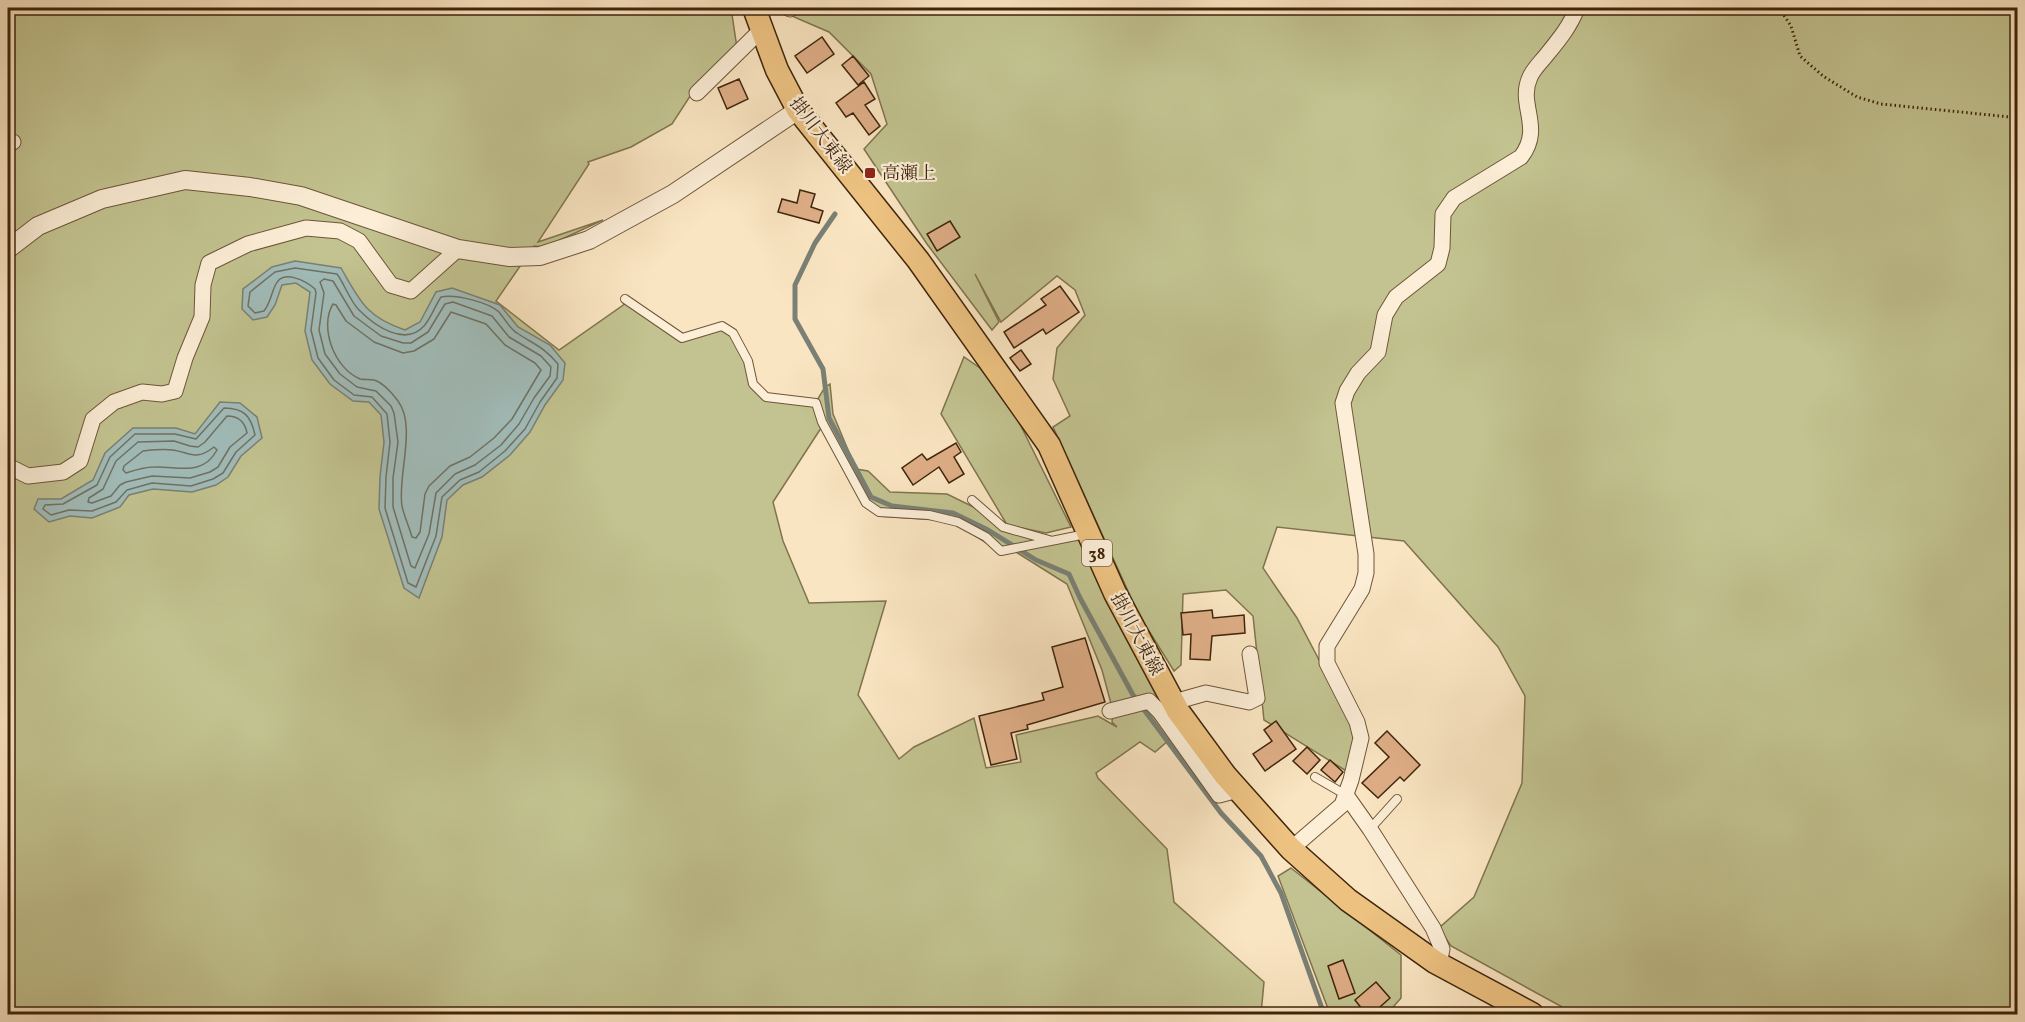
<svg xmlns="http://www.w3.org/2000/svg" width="2025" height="1022" font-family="Vollkorn,'Noto Serif JP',serif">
	<rect width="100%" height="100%" fill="#fae5c2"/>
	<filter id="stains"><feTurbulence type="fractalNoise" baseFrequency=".00333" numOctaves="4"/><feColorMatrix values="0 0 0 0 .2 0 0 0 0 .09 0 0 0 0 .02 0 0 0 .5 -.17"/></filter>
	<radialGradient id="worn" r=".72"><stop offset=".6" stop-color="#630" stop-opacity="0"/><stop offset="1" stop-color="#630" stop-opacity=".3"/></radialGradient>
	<!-- green -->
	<path fill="#c2c390" stroke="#80744e" stroke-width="1.5" d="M8,8H731L737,48L696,87L672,124L631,147L588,162L589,164L538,242L603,220L545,247L534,246L496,301L559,350L632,299L663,326L682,338L722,326L733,333L747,361L753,384L767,397L816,402L825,387L830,384L833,414L856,469L868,471L890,492L947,494L1006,523L941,414L964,357L980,368L1011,406L1071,527L1046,533L1017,527L1054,540L999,551L952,521L878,516L823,425L773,502L783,541L809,603L886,601L858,695L899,759L914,747L974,718L986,768L1021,762L1016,735L1098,716L1117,727L1112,722L1113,711L1102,670L1067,584L1016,552L1082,535L1176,734L1155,752L1140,742L1096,773L1098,778L1167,849L1174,902L1264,982L1261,1014H8Z
		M791,8H2017V1014H1575L1451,946L1439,928L1474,897L1522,783L1525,696L1498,647L1404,541L1277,527L1263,568L1297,618L1359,736L1348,772L1264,720L1253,616L1226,590L1183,594L1181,665L1174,671L1139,615L1053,427L1070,416L1053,379L1057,348L1085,315L1075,290L1057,276L1001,322L975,274L999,322L992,330L927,244L864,149L887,124L871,74L829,32L794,17Z
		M1291,868L1401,955V998L1387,1014H1330L1278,876Z"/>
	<!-- water -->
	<path fill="#a1bdbb" stroke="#7a8075" stroke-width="1.5" d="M295,261L341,268C360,301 366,317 405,330L420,322L436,292L452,288L500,305L518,327L550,345L565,363L563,380L545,405L530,432L510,455L482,477L463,485L447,500L442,537L419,598L404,588L379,509L380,477L384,442L381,415L369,402L353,401L330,384L312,360L305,331L310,292L296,283L282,285L275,305L267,317L253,320L242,309L243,289L272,267Z
		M220,402L240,403L257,417L262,438L241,456L228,477L216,485L192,492L153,489L129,495L120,507L92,518L70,516L49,522L34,509L38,499H61L93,480L105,453L133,428H176L195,434Z"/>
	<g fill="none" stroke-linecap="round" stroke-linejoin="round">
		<!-- shore -->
		<path stroke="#707163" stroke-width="1.5" d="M295,268L337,274C345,285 350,301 359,310C375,326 405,347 424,326C431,318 435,306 441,297C455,294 488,302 499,312C505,319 509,328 517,333C535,345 544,347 558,364L557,378L540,402L525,429L505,451L479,472L460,480L442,497L436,536L416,587L408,583L385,508L386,477L390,442L387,414L372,397L354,395L334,380L318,358L311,330L316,293L315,289C306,281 283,269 276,284C271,293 271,302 264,311L255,313L248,306L250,292L275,272Z
			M324,279L333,281L354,316L381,336L403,343H411L428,332L445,304L453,302L492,316L509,337L541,356L551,367L550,376L534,398L519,424L501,445L475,465L455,474L436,493L429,534L415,568L411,566L393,507V478L398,442L394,413L391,406L376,391L357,387L340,374L325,354L319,330L324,293L320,282Z
			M333,304L336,305L346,321L374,342L403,353L414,351L434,339L451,312L486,324L505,345L535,363L541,370L512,419L494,438L470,457L450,466L429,486L425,494L420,532L416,538L412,537C409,526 404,516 402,506C397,477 417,426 398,401C392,393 384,383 374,380C370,379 364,380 360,379C334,368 319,327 333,304Z
			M224,408C244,408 251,416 255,435L236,452L223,473L213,479L191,486L152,483L127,490L116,502L92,511L69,510L51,515L43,509L45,505L63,504L97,485L110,457L135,434H175L196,439Z
			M227,416C238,416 245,422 247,433L230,447L218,467L210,472L190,478L152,476L126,482L120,485L111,496L92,503L88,502L89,498L103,489L116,461L138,442L174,441L190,446L198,447L205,442Z
			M214,447L217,450C202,477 179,466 154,467C145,467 135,470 126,473L123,470L124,466L143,451C152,450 163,449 173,450C192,453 196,461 214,447Z"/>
		<!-- stream -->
		<path stroke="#7a8075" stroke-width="5" d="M835,214L815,243L795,285V319L823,369L829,418L871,497L892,506L953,513L988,530L1036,560L1069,574L1080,598L1133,695L1221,813L1261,856L1281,893L1324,1014"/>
	</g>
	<!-- building -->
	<path fill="#dfae87" stroke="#3f250b" stroke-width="1.5" d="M822,37L834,54L807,73L795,56Z
		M853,56L869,76L858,85L842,65Z
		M739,79L748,99L727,109L718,88Z
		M864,82L875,99L865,105L880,126L869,135L853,113L846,117L836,103Z
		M800,190L815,194L811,207L823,211L819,223L778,212L782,199L797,203Z
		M950,221L960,237L937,251L927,234Z
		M1060,286L1079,312L1046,334L1043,329L1014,348L1004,332L1046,305L1041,299Z
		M1021,350L1031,364L1020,371L1010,358Z
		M956,443L961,452L954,457L964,474L949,483L939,467L913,485L902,468L922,454L927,460Z
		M1212,610L1213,618L1244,615L1245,633L1212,636L1210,660L1190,659L1191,634L1183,635L1181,613Z
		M1085,638L1105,702L1027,725L1028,729L1011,733L1017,759L991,765L979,716L1044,700L1042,693L1063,687L1052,647Z
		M1276,721L1296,749L1265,771L1253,754L1272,741L1264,730Z
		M1387,731L1420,765L1404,781L1400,777L1378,798L1362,783L1389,757L1375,743Z
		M1307,747L1320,760L1307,774L1293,761Z
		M1330,760L1343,772L1335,782L1321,770Z
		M1343,960L1355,993L1339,999L1328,966Z
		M1376,982L1390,998L1372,1014H1366L1355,1000Z"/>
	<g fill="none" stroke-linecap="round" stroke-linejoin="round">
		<!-- service casing -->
		<g stroke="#6e5539" stroke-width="10">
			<path id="service" d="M625,299L682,338L722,326L733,333L748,361L753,384L766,397L816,403L822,422L866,503L879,512L929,515L958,522L986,537L1001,551L1086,534
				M972,500L1003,527L1049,540
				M1315,777L1346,795
				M1370,829L1397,799"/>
		</g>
		<!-- minor casing -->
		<g stroke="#6e5539" stroke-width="17">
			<path id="minor" d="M790,8V9L792,8
				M697,93L762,29
				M8,144L13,142
				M8,466L28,476L63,472L80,461L93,419L114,402L142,392L162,394L175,391L185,358L202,317L203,285L209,263L248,244L306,228L340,231L359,241L391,285L411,291L458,249
				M1174,702L1206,693L1249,702L1257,698L1250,654
				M1110,711L1149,701L1160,712L1219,795L1238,790
				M1346,795L1370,829L1433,928L1442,949L1439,964
				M1291,849L1342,805L1351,780L1361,738L1357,722L1327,663V646L1362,589L1366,573V554L1343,403L1347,391L1358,373L1378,352L1385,315L1396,297L1438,264L1442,248L1443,214L1454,198L1521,157C1544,127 1517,105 1530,77C1533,70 1539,64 1544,58C1557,42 1570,27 1577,8"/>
		</g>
		<!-- tertiary casing -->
		<g stroke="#6e5539" stroke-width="20">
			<path id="tertiary" d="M8,249L38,226L102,199L185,180L250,187L301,196L458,249L510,257L540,256L589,240L673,194L798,110"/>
		</g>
		<!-- primary casing -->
		<g stroke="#3f250b" stroke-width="25">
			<path id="primary" d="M754,8L777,70L798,110L918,260L1049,445L1115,593L1178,711L1225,775L1291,849L1348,900L1435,962L1532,1014"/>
		</g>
		<!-- path -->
		<path stroke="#3f250b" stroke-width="3" stroke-dasharray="1.5 3" stroke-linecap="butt" d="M1779,8L1791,26L1800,56L1823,76L1857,97L1881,104L2010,117L2018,120"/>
		<!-- service -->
		<use href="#service" stroke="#fceed7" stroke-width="8"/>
		<!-- minor -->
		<use href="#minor" stroke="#fceed7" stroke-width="15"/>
		<!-- tertiary -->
		<use href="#tertiary" stroke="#fceed7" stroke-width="18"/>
		<!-- primary -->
		<use href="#primary" stroke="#edc281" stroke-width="22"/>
	</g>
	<!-- markers -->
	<rect fill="#8f2418" stroke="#fceed7" stroke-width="2" x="864" y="167" width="12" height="12" rx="3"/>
	<g text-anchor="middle" stroke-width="4.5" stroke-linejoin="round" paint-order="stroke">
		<!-- shield labels -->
		<rect fill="#fceed7" stroke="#786148" stroke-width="1.5" x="1082" y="540" width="30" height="26" rx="4.5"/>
		<g font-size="16" font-weight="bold" fill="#3f250b">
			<text x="1097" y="559">38</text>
		</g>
		<!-- street labels -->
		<g font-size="18" fill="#3f250b" stroke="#fceed7">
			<text transform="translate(821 135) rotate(53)" y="6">掛川大東線</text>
			<text transform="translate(1137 634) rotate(62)" y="6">掛川大東線</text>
		</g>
		<!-- poi labels -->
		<g font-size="18" fill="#3f250b" stroke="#fceed7" text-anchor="start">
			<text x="882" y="179">高瀬上</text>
		</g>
	</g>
	<!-- margin -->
	<rect width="2025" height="1022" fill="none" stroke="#fae5c2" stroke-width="30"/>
	<rect x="9" y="9" width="2007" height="1004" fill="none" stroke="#3f250b" stroke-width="3"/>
	<rect x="15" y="15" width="1995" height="992" fill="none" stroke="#3f250b" stroke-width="1.5"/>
	<rect width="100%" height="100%" filter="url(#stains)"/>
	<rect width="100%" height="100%" fill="url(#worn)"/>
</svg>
